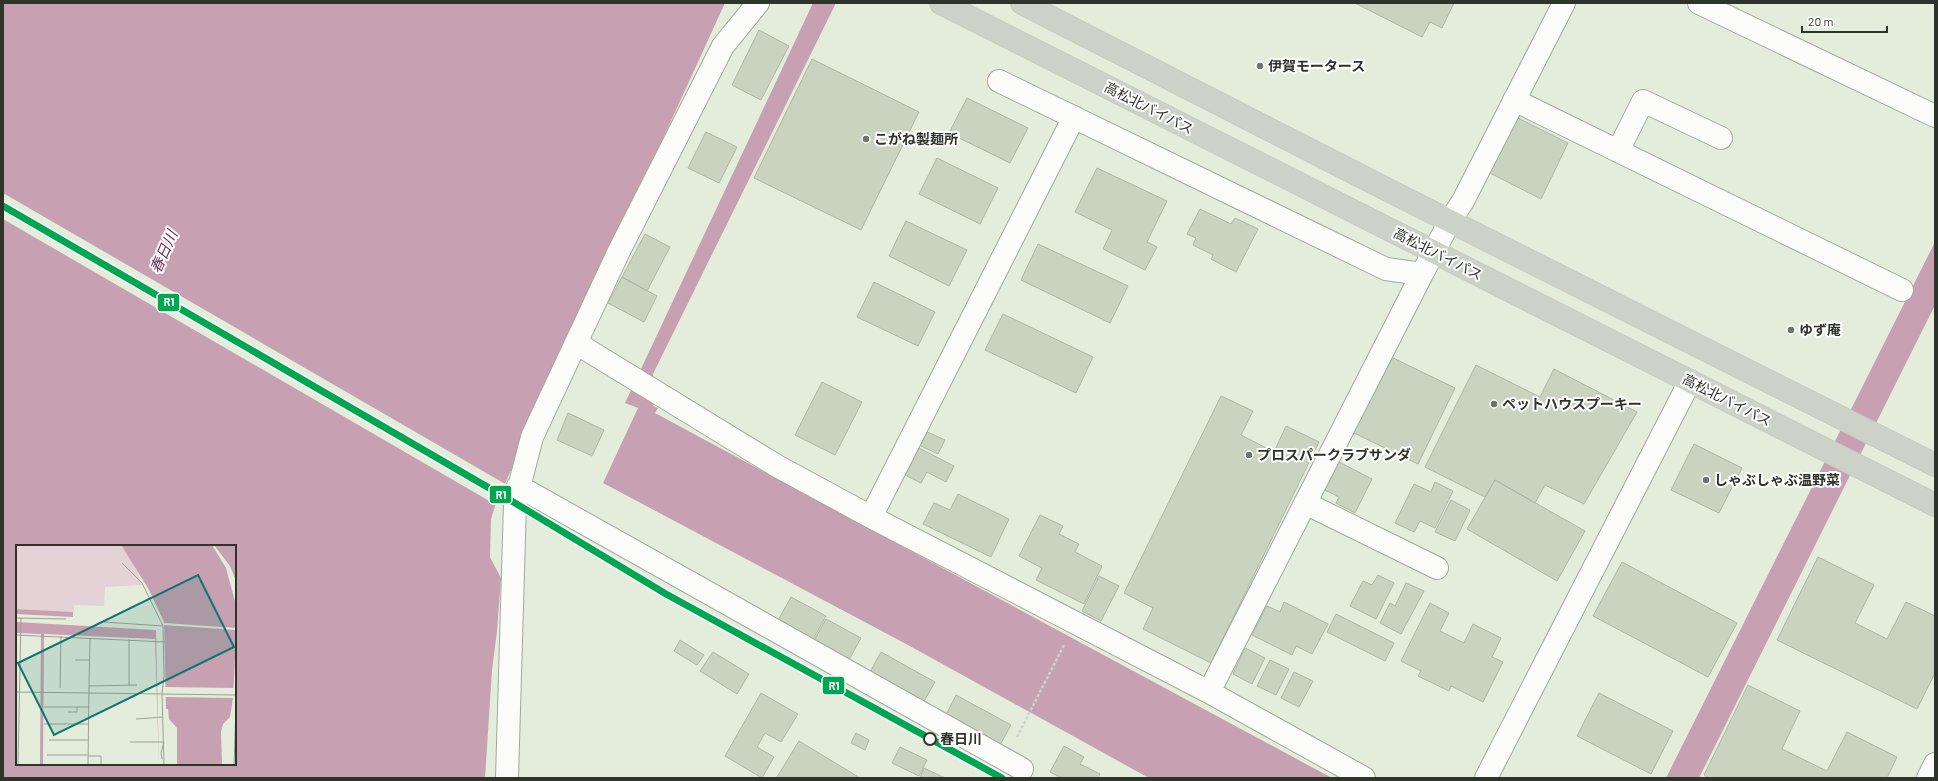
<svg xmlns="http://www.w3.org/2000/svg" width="1938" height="781" font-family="Barlow,'Noto Sans JP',sans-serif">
	<rect width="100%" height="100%" fill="#e4ecdc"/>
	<!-- water -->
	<path fill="#c7a0b1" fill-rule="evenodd" d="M3,3H725L496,503L491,519L490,557L501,578L497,631L492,670L485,778H3ZM17,546H235V764H17Z
		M813,3H836L653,374L655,401L653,406L658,408L655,413L1332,778H1149L908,645L603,483L638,408L625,403Z
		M1935,242V305L1699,778H1666Z"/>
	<!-- pier -->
	<path fill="#e4ecdc" d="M3,193L507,485L498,506L3,219Z"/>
	<!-- building -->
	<path fill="#c9d3c0" stroke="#afb5a9" d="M1355,3H1454L1442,28L1430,22L1422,37Z
		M759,30L789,46L761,100L732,85Z
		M812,59L919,112L861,230L754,178Z
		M967,98L1028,128L1010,163L949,133Z
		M1514,116L1568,143L1541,199L1486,171Z
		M706,132L737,147L719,183L688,168Z
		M937,158L998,188L980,224L919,194Z
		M1097,168L1167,201L1147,242L1157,247L1145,270L1103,249L1112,230L1075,212Z
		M1200,209L1231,224L1235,218L1258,229L1236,272L1211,259L1213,255L1193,245L1196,238L1187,234Z
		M906,221L967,250L949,286L889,256Z
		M645,234L670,247L647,291L622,277Z
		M1038,244L1128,286L1110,323L1021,280Z
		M622,277L657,296L644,322L608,303Z
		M874,282L935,312L918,346L857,317Z
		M1003,314L1093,357L1076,393L985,350Z
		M1389,356L1455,388L1418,464L1352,432Z
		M1476,365L1540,397L1554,369L1637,412L1584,504L1545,485L1535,503L1495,480L1485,497L1425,467Z
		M822,382L862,402L835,455L795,435Z
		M1221,396L1253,411L1241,435L1274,452L1286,426L1319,442L1211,663L1143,629L1153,608L1124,593Z
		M568,413L604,430L592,456L557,440Z
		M925,431L945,440L938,454L919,445Z
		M1694,444L1742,468L1719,513L1671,490Z
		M919,448L954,466L946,482L927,472L921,483L905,475Z
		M1339,462L1372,479L1355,513L1336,503L1339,497L1325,490Z
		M1495,480L1585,531L1557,581L1467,529Z
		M1435,482L1453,491L1435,528L1420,521L1414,532L1395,523L1414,484L1431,492Z
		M958,494L1009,519L991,557L923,524L934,503L950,510Z
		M1451,500L1470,510L1455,541L1435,532Z
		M1040,515L1063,526L1059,534L1079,544L1075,552L1102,566L1084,604L1036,580L1042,568L1019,556Z
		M1818,557L1874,585L1855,623L1887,639L1906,602L1935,616V673L1917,709L1777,640Z
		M1622,562L1737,623L1708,677L1593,616Z
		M1378,575L1394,583L1376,619L1350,606L1363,581L1372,585Z
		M1099,576L1119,586L1101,621L1082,611Z
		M1406,583L1424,591L1401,634L1380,623L1390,603L1395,606Z
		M791,597L826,616L811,643L776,624Z
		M1284,602L1328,624L1312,654L1296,646L1292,655L1252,635L1267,606L1280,612Z
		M1430,603L1449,613L1440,631L1464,643L1473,624L1501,638L1492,657L1503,662L1483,702L1451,686L1449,691L1418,676L1421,671L1401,661Z
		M1336,614L1394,643L1385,661L1327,632Z
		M826,619L861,638L846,665L811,646Z
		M680,640L704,655L697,665L674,651Z
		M1245,648L1265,658L1252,684L1233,674Z
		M713,652L749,674L737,694L700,671Z
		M881,652L935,682L923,703L869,674Z
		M1270,660L1289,669L1276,695L1257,686Z
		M1294,672L1313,681L1299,707L1281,698Z
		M1748,685L1800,711L1782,749L1827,771L1847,732L1897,757L1887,778H1709L1704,775Z
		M761,693L798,714L781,742L765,733L757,747L774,757L762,778L725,756Z
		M1599,693L1673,731L1651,774L1577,736Z
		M956,695L1011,725L999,747L945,717Z
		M856,733L869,740L865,750L851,743Z
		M799,741L860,778H779L777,777Z
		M1064,746L1084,757L1080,764L1100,774L1098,778H1062L1050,772Z
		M900,747L927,760L919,776L892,763Z
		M924,768L945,778H920Z"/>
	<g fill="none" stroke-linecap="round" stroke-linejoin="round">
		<!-- minor casing -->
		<g stroke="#a3a89d" stroke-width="24">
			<path id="minor" d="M1699,3L1935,116
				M999,81L1386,269L1422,274L1450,221L1463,201L1564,3
				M1514,100L1902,290
				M1618,151L1643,101L1721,138
				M576,343L777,466L871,517L1209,692L1364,778
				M518,486L1022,769
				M1305,503L1437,568
				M871,517L1074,117
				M1209,692L1422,274
				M507,778L515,503L532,437L619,251L723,46L758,3
				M1486,778L1690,381
				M1928,778L1935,764"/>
		</g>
		<!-- highway casing -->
		<g stroke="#c8cbc4" stroke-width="24">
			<path id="highway" d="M941,3L1935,505
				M1022,3L1388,190L1935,465"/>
		</g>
		<!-- path -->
		<path stroke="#d0d2ce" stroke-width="2.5" stroke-dasharray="3 2" stroke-linecap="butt" d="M1017,737L1064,645"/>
		<!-- minor -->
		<use href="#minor" stroke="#fbfcfa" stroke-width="22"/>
		<!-- highway -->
		<use href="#highway" stroke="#cdd2c8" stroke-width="22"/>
		<!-- rail-1 casing -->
		<g stroke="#fff" stroke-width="10">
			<path id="rail-1" d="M3,206L515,503L666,594L1002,778"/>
		</g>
		<!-- rail-1 -->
		<use href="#rail-1" stroke="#00a651" stroke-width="7"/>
	</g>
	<!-- markers -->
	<g fill="#6e7468" stroke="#fff" stroke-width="1.5">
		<circle cx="1260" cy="66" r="4"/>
		<circle cx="866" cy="139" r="4"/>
		<circle cx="1791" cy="330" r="4"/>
		<circle cx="1494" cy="404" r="4"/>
		<circle cx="1249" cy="455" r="4"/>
		<circle cx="1706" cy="480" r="4"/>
	</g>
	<circle fill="#fff" stroke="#2f342a" stroke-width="2" cx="930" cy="739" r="6"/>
	<g text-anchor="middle" stroke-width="4" stroke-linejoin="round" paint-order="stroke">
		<!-- poi labels -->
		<g font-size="14" font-weight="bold" fill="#2f342a" stroke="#fff" text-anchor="start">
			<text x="1268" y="71">伊賀モータース</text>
			<text x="874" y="144">こがね製麺所</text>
			<text x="1799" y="335">ゆず庵</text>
			<text x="1502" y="409">ペットハウスプーキー</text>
			<text x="1257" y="460">プロスパークラブサンダ</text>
			<text x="1714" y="485">しゃぶしゃぶ温野菜</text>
		</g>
		<!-- street labels -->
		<g font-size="14" fill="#2f342a" stroke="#fff">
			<text transform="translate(1149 108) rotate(27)" y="5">高松北バイパス</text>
			<text transform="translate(1438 254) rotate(27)" y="5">高松北バイパス</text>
			<text transform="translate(1727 400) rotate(27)" y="5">高松北バイパス</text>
		</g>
		<!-- stop labels -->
		<g font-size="14" font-weight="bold" fill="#2f342a" stroke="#fff" text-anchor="start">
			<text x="940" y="744">春日川</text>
		</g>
		<!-- water labels -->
		<g font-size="15" font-style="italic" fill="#732c57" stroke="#fff">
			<text transform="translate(164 252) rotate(-66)" y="5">春日川</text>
		</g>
	</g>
	<!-- overview -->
	<g transform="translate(16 545)">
		<rect width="220" height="220" fill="#e4ecdc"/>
		<path d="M0,0H105L121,25L126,40L89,42L88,61L58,60V67L0,64Z" fill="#e5d2d6"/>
		<path d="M105,0H196L210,23L220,60V94L217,153L214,172L207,179L205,187L206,220H161V183L153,174L152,164H150L148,77L132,43ZM198,0H220V36L214,21ZM0,64L57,67V72L0,69ZM0,77L140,85L143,220L139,94L28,89L27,220H24L25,89L0,88Z" fill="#c7a0b1"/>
		<path d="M148,78L220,83V85L148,80ZM148,142L219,143V153L148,152Z" fill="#e4ecdc"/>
		<path fill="none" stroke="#9ca295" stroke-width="1" d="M106,18L126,38L147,81L148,131L146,149L148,220M0,73L50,74M88,77L147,81M0,90L149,97M59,115H74M113,140V94M73,141L74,93M44,143L45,91M0,147L220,150M28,162H73M52,167H61V162M120,174L147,172M28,179H72M33,195H72M114,197H148L145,208L146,214M31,210H72M72,211H85V220M2,220L5,73M72,220L73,141L121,140M218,220L220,161"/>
		<path fill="#0f766e" fill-opacity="0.15" stroke="#0f766e" stroke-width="2" d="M182,30L218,102L38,190L2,118Z"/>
		<rect width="220" height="220" fill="none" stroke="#2f342a" stroke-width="2"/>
	</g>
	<g stroke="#fff" stroke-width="1.5">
		<rect x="157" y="293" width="23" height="19" rx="4" fill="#00a651"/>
		<rect x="489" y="485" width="23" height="19" rx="4" fill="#00a651"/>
		<rect x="822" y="676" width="23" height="19" rx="4" fill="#00a651"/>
	</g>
	<g font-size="11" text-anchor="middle" font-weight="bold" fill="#fff">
		<text x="169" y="306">R1</text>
		<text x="501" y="499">R1</text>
		<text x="834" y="690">R1</text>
	</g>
	<!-- border -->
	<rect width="1938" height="781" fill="none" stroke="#2f342a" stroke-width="8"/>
	<!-- scale -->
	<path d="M1802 26v6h85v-6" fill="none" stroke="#2f342a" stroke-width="2"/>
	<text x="1808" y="26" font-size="12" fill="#2f342a" stroke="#ffffff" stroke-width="3" paint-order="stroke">20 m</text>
</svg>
